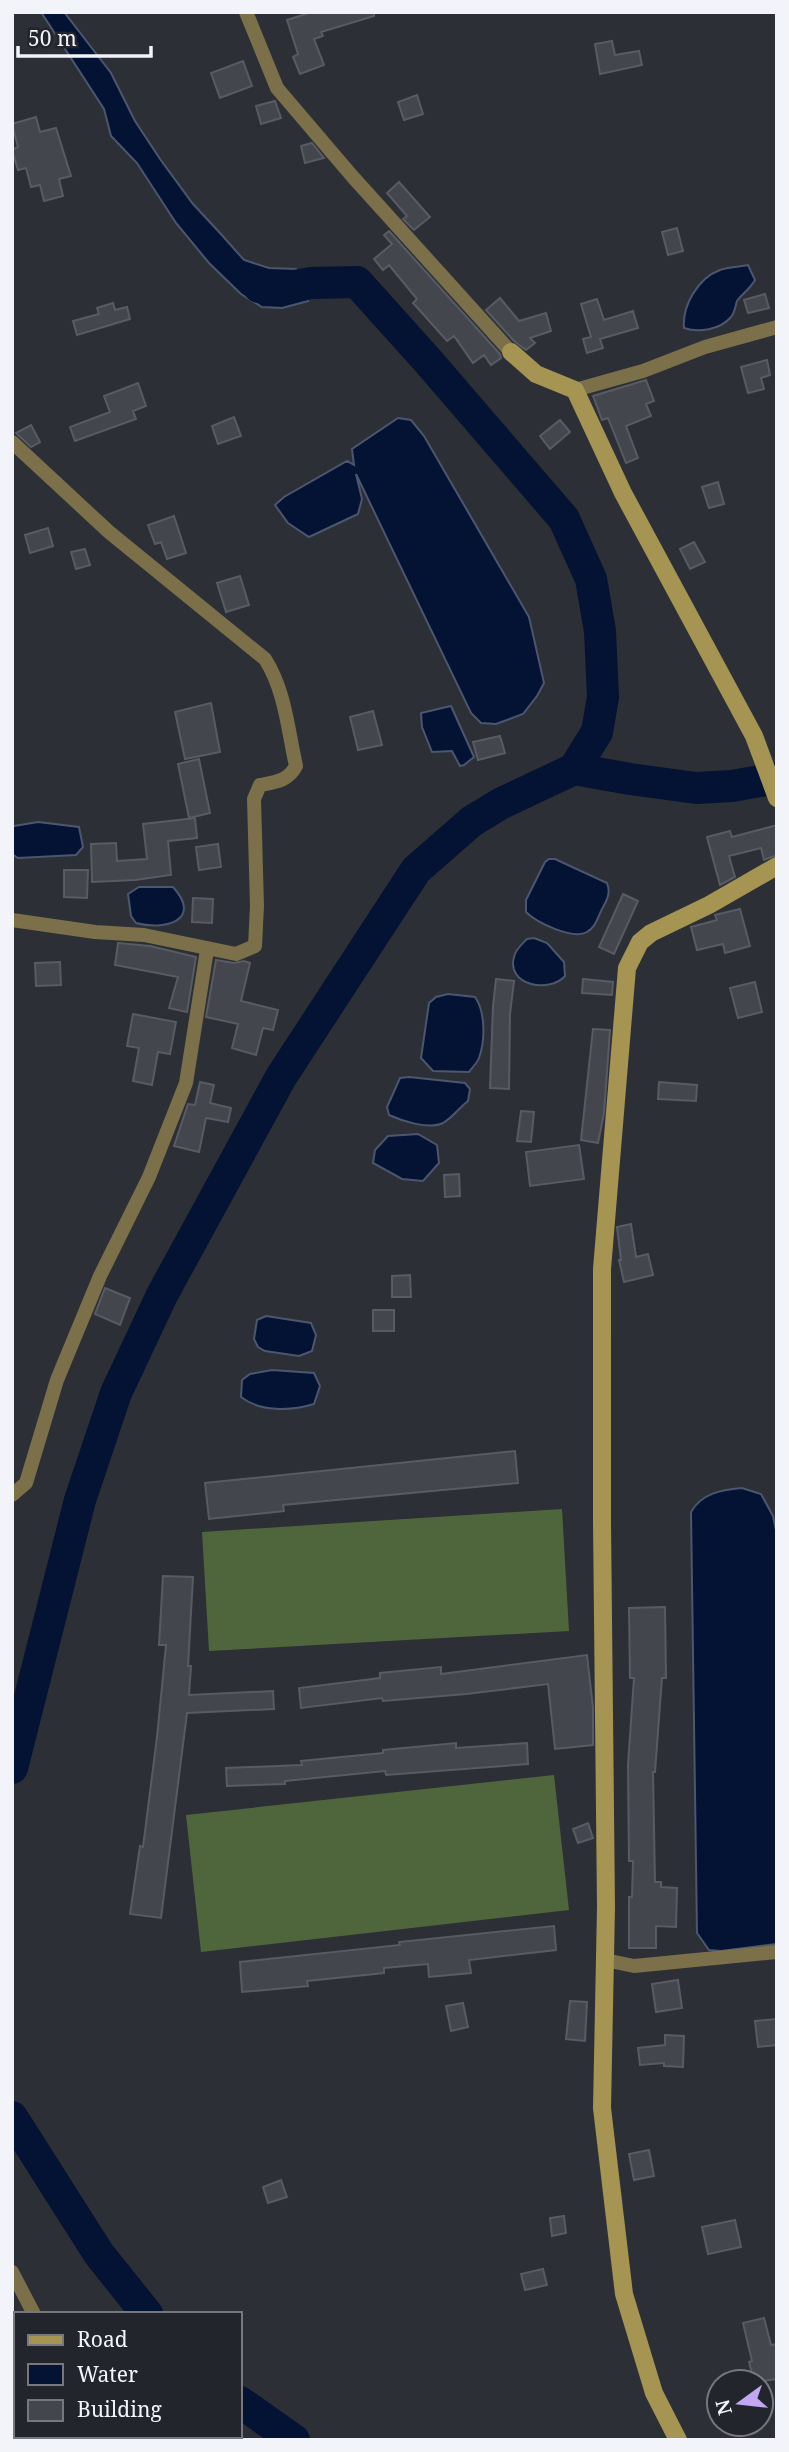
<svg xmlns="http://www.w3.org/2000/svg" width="789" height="2452" font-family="'Noto Serif',serif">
	<rect width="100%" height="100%" fill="#2c2f36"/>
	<!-- forest -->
	<path fill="#4f663c" d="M562,1509L569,1631L209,1651L202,1532Z
		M554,1775L569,1910L201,1952L186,1815Z"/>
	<!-- water -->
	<path fill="#041233" stroke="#4c566e" stroke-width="2" d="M41,12H64L111,73L135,121L160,159L193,204L220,233L244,260L269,268L296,269L308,301L282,308L262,307L241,294L209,263L176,223L137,163L111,136L104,109Z
		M748,265L755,280C750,289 741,295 737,301C735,307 735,312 731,317C720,330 698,333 684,328C682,306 698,278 720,270C728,267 739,267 748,265Z
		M398,418L411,420L424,436L529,617L544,683L537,696L523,714L496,724L481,723L471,713L356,474L362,499L358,514L309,537L288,523L275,505L284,497L347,461L354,465L352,449Z
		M451,706L474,757L464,765L460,766L452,751L432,752L422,727L421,713Z
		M38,822L79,827L83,847L76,855L18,858L12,854V828L14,826Z
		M549,859H555L607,883C611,893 607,900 602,909C598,917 595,928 587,932C573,940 537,923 526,912V900L545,862Z
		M139,887H173C203,920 165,931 136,923L131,916L128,894Z
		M534,938L547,943L564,962L565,976C549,994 506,985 514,957C515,950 522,944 527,939Z
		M448,994L475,997C486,1013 485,1041 479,1058C477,1063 472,1068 469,1072L433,1071L421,1058L429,1003L436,997Z
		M409,1077L465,1083L470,1089L468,1101C460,1107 452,1118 443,1123C429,1130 402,1121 389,1115L387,1107L400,1078Z
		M418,1134L437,1145L439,1163L423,1181L402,1179L373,1163L375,1150L388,1136Z
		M266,1316L311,1323L316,1335L312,1351L299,1356L265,1351L258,1347L254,1339L257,1320Z
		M272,1370L314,1373L320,1386L314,1404C291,1411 260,1412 241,1397L242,1380L250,1374Z
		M742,1488L761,1494L773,1516L777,1535V1944L721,1951L709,1950L697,1933L691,1512C702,1493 721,1490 742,1488Z"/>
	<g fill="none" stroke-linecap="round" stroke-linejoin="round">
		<!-- river -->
		<path stroke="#041233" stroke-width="32" d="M259,287L278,289L311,283L357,282L428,361L564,519L591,579L600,631L603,697L597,732L574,769
			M12,1768L80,1500L116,1393L162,1295L281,1077L416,870L472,821L502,803L574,769L630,779L696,788L732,786L777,778
			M12,2117L99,2254L147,2314
			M240,2402L294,2440"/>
	</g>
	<!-- building -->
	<path fill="#43464d" stroke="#585b63" stroke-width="2" d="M312,12H374V16L321,32L323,36L314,39L324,65L300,74L293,57L298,54L287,20Z
		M612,41L615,55L639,51L642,65L600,74L595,44Z
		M243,61L252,86L220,98L211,73Z
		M417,95L423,114L404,120L398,102Z
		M275,101L281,118L261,124L256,106Z
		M36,117L40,132L56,128L71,176L59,179L63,196L44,201L40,185L31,187L26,168L18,170L12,150L18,147L12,124Z
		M312,143L324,158L305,163L301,146Z
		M399,182L430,217L414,230L403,219L407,216L387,193Z
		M677,228L683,251L668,255L662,232Z
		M389,231L500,354L501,358L491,365L484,355L473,363L454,336L447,341L431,323L413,303L417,299L389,265L383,270L374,259L392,244L384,235Z
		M765,294L769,308L748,313L744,300Z
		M500,298L519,321L546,313L551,331L530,338L535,343L526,350L514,341L486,310Z
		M597,299L604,320L633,311L638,328L600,339L603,348L587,353L583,339L591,337L581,304Z
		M113,303L115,310L127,307L130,319L77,335L73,321L99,314L97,308Z
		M767,360L770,375L761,378L764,389L748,393L741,367Z
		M646,380L654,401L646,404L651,416L626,426L638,458L626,463L608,418L602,420L593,396Z
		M138,383L146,406L133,411L136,419L75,441L70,427L110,412L104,396Z
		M234,417L241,436L218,444L212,426Z
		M560,420L570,432L550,449L540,436Z
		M31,425L40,442L31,447L16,433Z
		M718,482L724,504L709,508L702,487Z
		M174,516L186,553L167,559L161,542L155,544L148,525Z
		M48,528L53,546L30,553L25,535Z
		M694,542L705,562L690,569L680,549Z
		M85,549L90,565L76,569L71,552Z
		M240,576L249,605L226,612L217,583Z
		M211,703L220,752L185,759L175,712Z
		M373,711L382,745L358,750L350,717Z
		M500,736L505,753L478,760L473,742Z
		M199,759L210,813L189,818L178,764Z
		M195,818L197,838L168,841L171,875L135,880L92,882L91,844L116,843L117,861L147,859L143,824Z
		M777,825V855L764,860L761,848L729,856L735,877L720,885L707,837L730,831L732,837Z
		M218,844L221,867L199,870L196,847Z
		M64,870H88L87,898L64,897Z
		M623,894L638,901L614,954L599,947Z
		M193,898L213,899L212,923L192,922Z
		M740,909L750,946L725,953L723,944L697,950L691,927L717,920L715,915Z
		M118,943L150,946L196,957L187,1012L169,1008L178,977L115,965Z
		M216,960L234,963L244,961L250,963L241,1001L278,1010L273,1030L263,1028L256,1055L232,1048L238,1024L206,1017Z
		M60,962L61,985L36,986L35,963Z
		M496,979L514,981L510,1014L509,1089L490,1088L493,1006Z
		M583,979L613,982L612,995L582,993Z
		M755,982L762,1012L738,1018L730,988Z
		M133,1014L176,1022L170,1054L158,1052L152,1085L133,1081L139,1048L127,1046Z
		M593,1029L610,1030L604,1113L598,1143L581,1140Z
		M200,1082L214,1085L210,1103L231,1108L228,1122L206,1118L199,1152L174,1146L188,1104L195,1105Z
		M659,1082L697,1085L696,1101L658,1099Z
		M521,1111L534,1112L531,1142L517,1141Z
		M579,1145L584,1179L530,1186L526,1152Z
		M459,1174L460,1196L445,1197L444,1175Z
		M631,1224L636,1257L648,1254L653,1275L624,1282L619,1260H621L617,1227Z
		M410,1275L411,1297H392V1276Z
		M105,1288L130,1298L120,1325L95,1314Z
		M373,1310H394V1331H373Z
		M515,1451L518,1483L283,1505L284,1511L209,1519L205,1483Z
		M163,1576L193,1577L188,1666H191L189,1695L273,1691L274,1709L187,1713L161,1918L130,1914L140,1846L143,1847L157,1737L166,1645H159Z
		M665,1607L666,1678H662L655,1772H653L655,1882H661V1887L677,1888L676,1927L656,1926V1948H629V1897H632L633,1861H629L628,1765L634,1678H630L629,1608Z
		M587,1655L593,1708V1745L555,1749L548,1684L466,1694L383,1701L382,1698L301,1708L299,1688L380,1678V1673L441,1667V1674Z
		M456,1743V1748L527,1743L528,1764L386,1775L385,1771L285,1781V1784L227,1786L226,1768L302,1765L301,1761L383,1753V1750Z
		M588,1823L593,1838L578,1843L573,1829Z
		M554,1926L556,1950L469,1960L471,1973L429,1977L428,1964L384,1968V1973L307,1981L308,1986L242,1992L240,1962L400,1945L399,1942Z
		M678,1980L682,2008L656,2012L652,1984Z
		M570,2001L587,2002L585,2041L566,2039Z
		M463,2003L468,2027L451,2031L446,2006Z
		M777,2019V2045L758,2047L755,2021Z
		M665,2035L684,2036L683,2067L664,2066V2063L640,2065L638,2048L665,2045Z
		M649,2150L654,2176L634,2180L629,2154Z
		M281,2180L287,2197L268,2203L263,2187Z
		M564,2216L566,2233L552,2236L550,2218Z
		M735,2220L741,2247L708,2254L702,2227Z
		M543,2269L547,2285L525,2290L521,2274Z
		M764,2318L771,2345L777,2344V2379L754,2382L749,2362L752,2361L743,2323Z"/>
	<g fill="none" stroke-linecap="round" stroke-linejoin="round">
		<!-- street -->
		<path stroke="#7b7049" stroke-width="14" d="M246,12L277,88L352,176L511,352
			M575,390L643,371L705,347L777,327
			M12,442L109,532L265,659C285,690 288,730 296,766C288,781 276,782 260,785L254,799L257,906L255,946L236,954L144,935L95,932L12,920
			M12,1495L26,1483L57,1380L100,1276L149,1177L186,1083L207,950
			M605,1960L634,1966L777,1952
			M12,2272L34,2314
			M107,2436L110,2440"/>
		<!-- secondary -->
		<path stroke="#a69453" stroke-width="18" d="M511,352L536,374L575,390L623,493L754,736L777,798
			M678,2440L654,2393L624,2294L602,2108L606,1907L602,1522V1269L627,968L640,942L651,933L709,905L777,866"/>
	</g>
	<!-- border -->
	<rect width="789" height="2452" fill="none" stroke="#f3f4f9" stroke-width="28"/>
	<!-- legend -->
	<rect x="14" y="2312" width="228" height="126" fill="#23252c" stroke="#76787e" stroke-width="2"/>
	<rect x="28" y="2335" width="35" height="10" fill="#a69453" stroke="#76787e" stroke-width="2"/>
	<text x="77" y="2347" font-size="21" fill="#f3f4f9">Road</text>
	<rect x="28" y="2364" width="35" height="21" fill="#041233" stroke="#76787e" stroke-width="2"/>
	<text x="77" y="2382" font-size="21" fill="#f3f4f9">Water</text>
	<rect x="28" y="2400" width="35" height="21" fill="#43464d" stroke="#76787e" stroke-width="2"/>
	<text x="77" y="2417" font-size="21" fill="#f3f4f9">Building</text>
	<!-- north arrow -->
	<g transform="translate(740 2403) rotate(255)"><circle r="33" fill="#23252c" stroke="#76787e" stroke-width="2"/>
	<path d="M0-5L12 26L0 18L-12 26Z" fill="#c2a8f2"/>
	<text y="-10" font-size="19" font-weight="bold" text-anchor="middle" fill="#f3f4f9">N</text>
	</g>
	<!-- scale -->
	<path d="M18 46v10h133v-10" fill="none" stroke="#f3f4f9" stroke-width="3.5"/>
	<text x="28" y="46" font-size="21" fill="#f3f4f9" stroke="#23252c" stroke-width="5" paint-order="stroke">50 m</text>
</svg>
